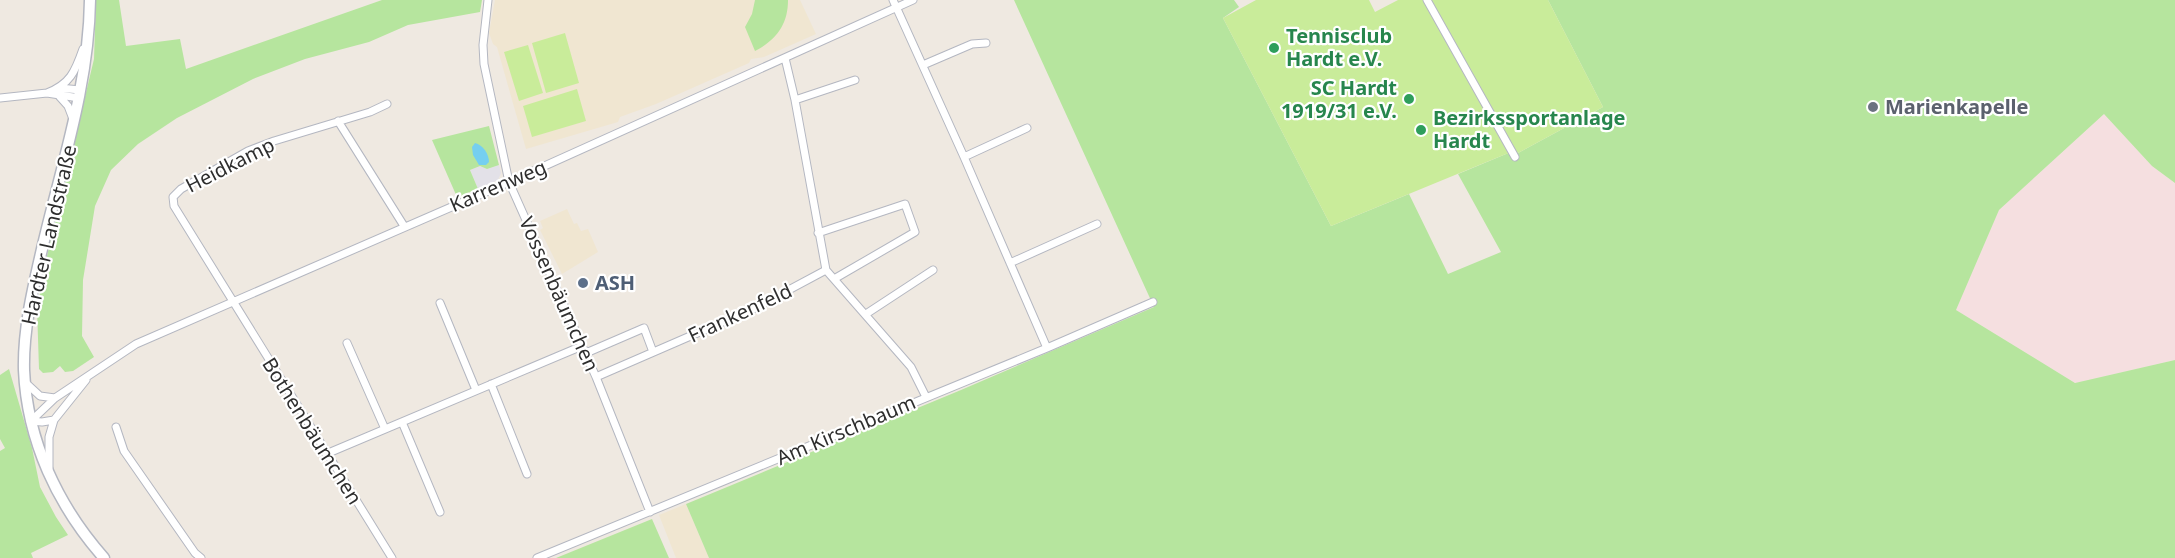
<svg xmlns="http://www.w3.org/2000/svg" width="2175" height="558" font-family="'Noto Sans',sans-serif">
	<rect width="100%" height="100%" fill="#efe9e1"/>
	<!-- industrial -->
	<path fill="#e3e1e8" d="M499,165L501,173L498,180L478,189L470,170L480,166L487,169Z"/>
	<!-- education -->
	<path fill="#f0e6d1" d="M495,0H800L816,34L764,57L751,59L749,63L656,104L620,117L618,122L526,149L497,47L493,44L489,33Z
		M567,209L574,224L577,223L581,231L588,229L598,252L562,274L540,230L543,228L540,221Z
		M686,504L709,558H676L659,515Z"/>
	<!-- medical -->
	<path fill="#f5dfe0" d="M2104,114L2152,166L2175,183V360L2075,383L1956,310L1999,210Z"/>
	<!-- green -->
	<path fill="#b6e59e" d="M96,0H119L126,46L180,39L186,69L382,0H482L480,12L408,25L369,42L305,59L253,79L177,118L138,144L111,170L95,206L83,280L82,336L94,357L73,371L65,372L60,366L53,372L43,373L39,369L37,308L47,256L94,59Z
		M755,0H788C788,25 776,40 755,51L745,27L752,14Z
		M1014,0H1234L1239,7L1223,18L1331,226L1409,194L1448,274L1501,252L1458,174L1506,154L1518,153L1603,107L1548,0H2175V183L2152,166L2104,114L1999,210L1956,310L2075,383L2175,360V558H709L686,504L961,390L1154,307Z
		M489,126L499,165L487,169L480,166L470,170L478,189L457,197L432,140Z
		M9,369L32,448L40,487L56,517L68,535L31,553L33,558H0V451L5,448L0,439V375Z
		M652,519L669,558H556Z"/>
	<!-- pitch -->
	<path fill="#c9ec9a" d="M1256,0H1369L1375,12L1398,0H1548L1603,107L1518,153L1506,154L1331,226L1223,18Z
		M565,33L579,83L546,93L532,43Z
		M528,45L543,93L519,101L504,52Z
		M577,89L586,121L532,137L523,106Z"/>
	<!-- water -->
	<path fill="#75cff0" d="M475,143C483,145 489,154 489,162L486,165H479L473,155L472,147Z"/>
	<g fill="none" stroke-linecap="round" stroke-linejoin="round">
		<!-- minor casing -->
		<g stroke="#b4b7c1" stroke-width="9">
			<path id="minor" d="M488,0L483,45L484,64L509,182L596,377L650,512
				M893,0L964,157L1047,348
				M1427,0L1515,157
				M785,58L795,100L826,270L911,367L926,397
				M923,65L972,44L986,43
				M59,88L80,90
				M47,93C70,84 75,72 83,49
				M59,96L68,106L73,119
				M0,98L47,93L79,98
				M795,100L855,80
				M387,104L370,112L274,141L248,151L181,189L173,197L174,206L392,558
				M338,121L404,226
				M964,157L1027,128
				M818,233L905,204L915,232L834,279
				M1010,263L1097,224
				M440,303L476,390
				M866,314L933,270
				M347,343L385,429
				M586,353L644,328L653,352
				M596,377L755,308L826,270
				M26,383L40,396L55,398
				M491,384L527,474
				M31,421L55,398L136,344L509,182L913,0
				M31,421L42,422L54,420
				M402,422L440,512
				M116,427L124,451L195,553L201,558
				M326,454L582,346
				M49,468V437L54,420L86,380
				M537,558L1047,348L1153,302"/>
		</g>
		<!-- secondary casing -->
		<g stroke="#b4b7c1" stroke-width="13">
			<path id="secondary" d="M90,0C89,85 61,167 42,249C33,288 23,329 24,370C27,441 58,506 104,558"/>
		</g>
		<!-- minor -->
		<use href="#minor" stroke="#fff" stroke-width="7"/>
		<!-- secondary -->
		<use href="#secondary" stroke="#fff" stroke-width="10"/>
	</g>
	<!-- markers -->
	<g fill="#2e9e5b" stroke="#fff" stroke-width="2">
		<circle cx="1274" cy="48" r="6"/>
		<circle cx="1409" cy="99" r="6"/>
		<circle cx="1421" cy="130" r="6"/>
	</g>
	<circle fill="#6b7280" stroke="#fff" stroke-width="2" cx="1873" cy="107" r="6"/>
	<circle fill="#5c6f8a" stroke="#fff" stroke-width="2" cx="583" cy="283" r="6"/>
	<g text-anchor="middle" stroke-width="4.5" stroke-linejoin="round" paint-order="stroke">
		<!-- leisure labels -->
		<g font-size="20" font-weight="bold" fill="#27864d" stroke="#fff" text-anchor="start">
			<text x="1286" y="43">Tennisclub<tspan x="1286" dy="23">Hardt e.V.</tspan></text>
			<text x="1397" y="95" text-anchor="end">SC Hardt<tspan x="1397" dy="23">1919/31 e.V.</tspan></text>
			<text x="1433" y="125">Bezirkssportanlage<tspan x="1433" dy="23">Hardt</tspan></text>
		</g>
		<!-- worship labels -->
		<g font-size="20" font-weight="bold" fill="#5b616d" stroke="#fff" text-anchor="start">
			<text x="1885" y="114">Marienkapelle</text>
		</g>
		<!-- street labels -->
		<g font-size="20" fill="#2e2e2e" stroke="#fff">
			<text transform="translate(230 165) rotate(-27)" y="7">Heidkamp</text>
			<text transform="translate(498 186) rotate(-23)" y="7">Karrenweg</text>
			<text transform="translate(49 235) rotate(-77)" y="7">Hardter Landstraße</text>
			<text transform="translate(559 294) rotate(66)" y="7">Vossenbäumchen</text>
			<text transform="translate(740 313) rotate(-25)" y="7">Frankenfeld</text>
			<text transform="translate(846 430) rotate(-23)" y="7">Am Kirschbaum</text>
			<text transform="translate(312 431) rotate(58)" y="7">Bothenbäumchen</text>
		</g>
		<!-- service labels -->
		<g font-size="20" font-weight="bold" fill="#4e5e75" stroke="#fff" text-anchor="start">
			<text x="595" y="290">ASH</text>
		</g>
	</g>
</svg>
